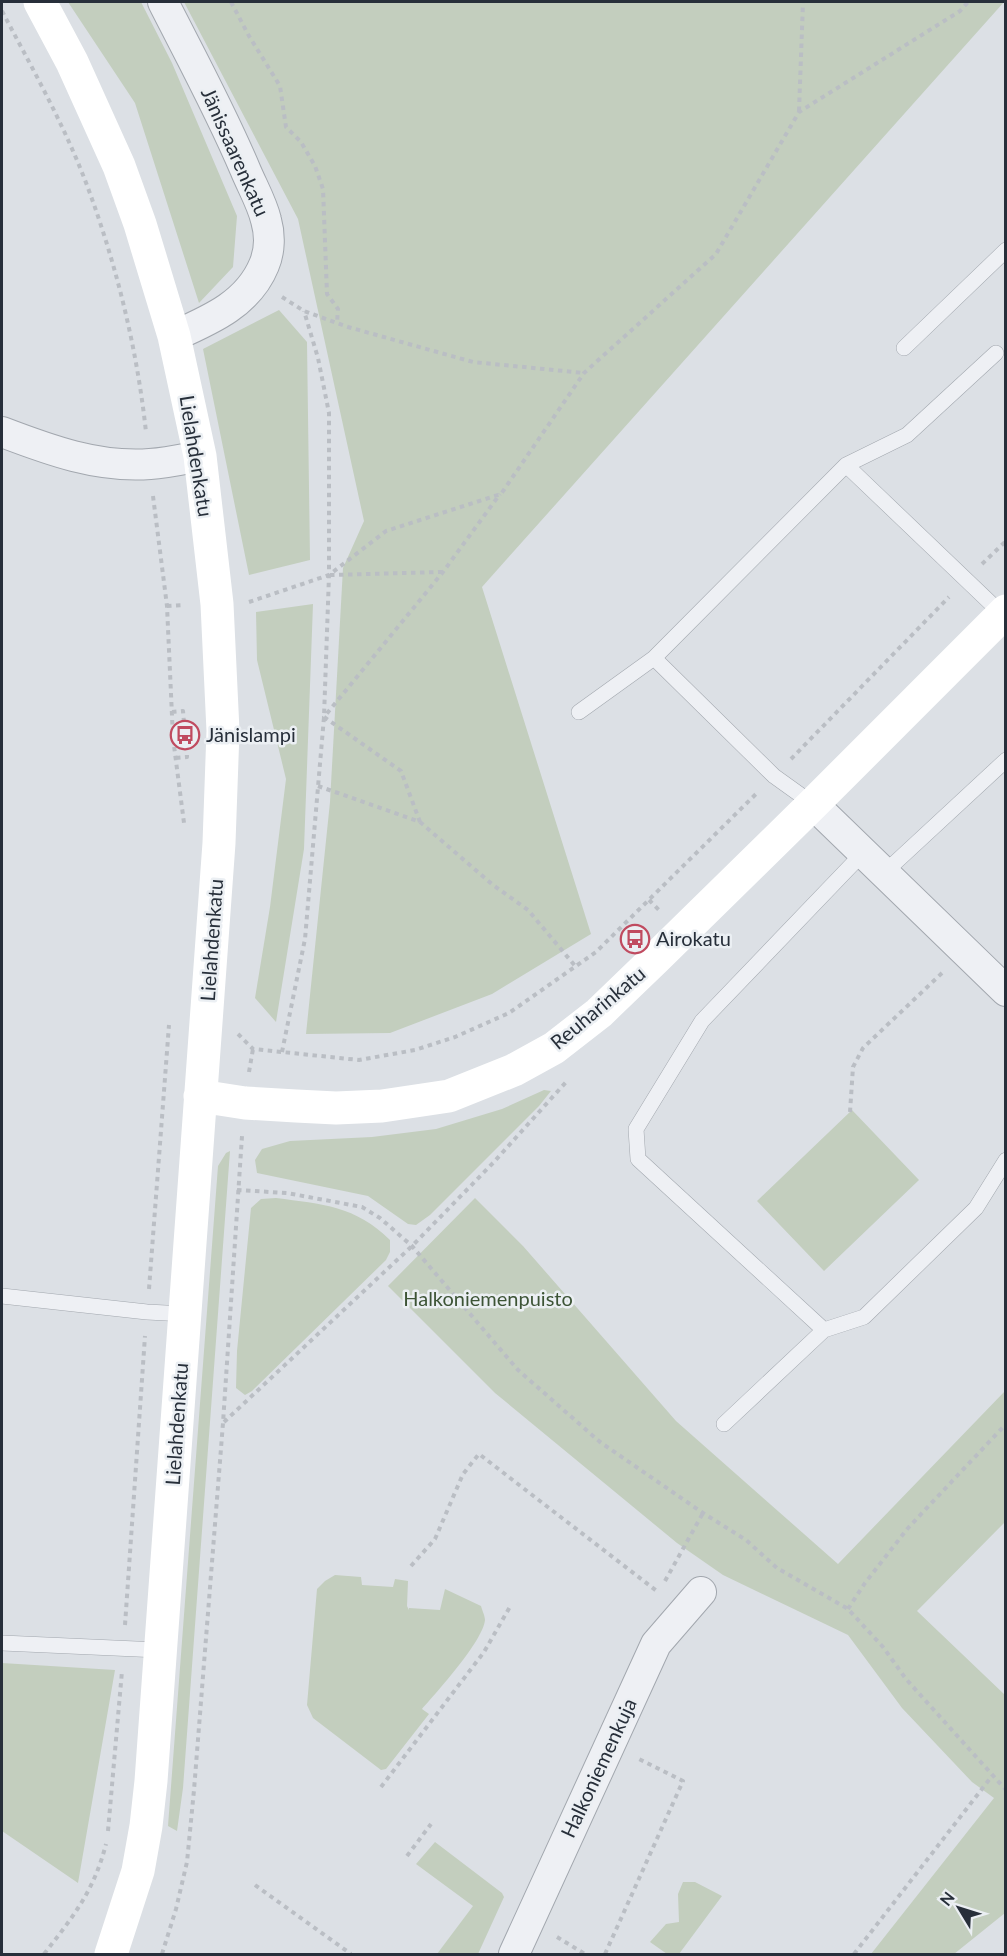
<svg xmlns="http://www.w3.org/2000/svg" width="1007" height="1956" font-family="Lato,sans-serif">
	<rect width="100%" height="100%" fill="#dce0e5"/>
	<!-- green -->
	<path fill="#c3cebe" d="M68,2H141L172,63L237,216L233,267L199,303L135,103Z
		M184,2H1004L482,587L591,934L492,994L390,1033L306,1034L330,802L343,568L364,521L298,219Z
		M279,310L307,342L310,560L249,575L203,349Z
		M313,604L304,849L276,1022L255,998L270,907L286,779L257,660L256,612Z
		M544,1090L551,1091L539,1106L430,1215L416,1225L408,1224L368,1196L257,1173L255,1160L262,1149L290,1141L372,1137L436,1129L502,1109Z
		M852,1110L919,1180L824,1271L757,1201Z
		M230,1151L183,1788L177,1831L168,1826L218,1166L226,1153Z
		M276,1198C322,1204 356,1206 390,1240V1252L386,1260L252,1391L245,1395L236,1388L237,1351L251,1208L261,1199Z
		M475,1198L523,1246L676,1421L838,1564L1005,1391V1522L917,1611L1005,1695V1913L954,1954H871L994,1798L972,1782L902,1708L848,1635L723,1575L677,1543L495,1393L388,1286Z
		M335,1575L361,1577L362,1585L393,1587L395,1579L408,1581L407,1606L409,1610V1608L440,1610L445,1589L481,1606C482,1610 485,1616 485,1620C483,1641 437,1692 422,1709L429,1714L386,1769L381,1770L313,1718L307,1705L317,1589L325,1581Z
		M2,1663L115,1670L78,1883L2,1831Z
		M435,1842L502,1893L504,1897L478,1954H437L473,1906L416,1864Z
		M683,1882H695L722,1896L679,1954H667L650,1942L666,1924L679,1922L678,1894Z"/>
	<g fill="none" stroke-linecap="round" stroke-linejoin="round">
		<!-- lane casing -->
		<g stroke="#a2a7ae" stroke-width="16">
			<path id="lane" d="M904,348L1006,250
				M846,465L1002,614
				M654,658L774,776L813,804
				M579,712L654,658L846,465L907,435L996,353
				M884,873L1006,760
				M2,1296L147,1312L185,1314
				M824,1330L638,1159L636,1129L702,1021L864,852
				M724,1424L824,1330L864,1317L976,1208L1006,1160
				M2,1643L159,1650"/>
		</g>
		<!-- street casing -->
		<g stroke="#a2a7ae" stroke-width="32">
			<path id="street" d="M163,2C191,57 221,112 245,169C252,186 262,203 266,220C270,234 270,251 264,265C248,304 210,320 174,336
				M2,432C49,450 98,468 150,464C167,463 184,459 200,456
				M813,804L1006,991
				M514,1954L656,1644L701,1592"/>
		</g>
		<!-- path -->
		<path stroke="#babec4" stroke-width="4" stroke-dasharray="4.5 4.5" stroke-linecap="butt" d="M231,2L249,36L280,86L286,127L301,142L315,166L323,189L327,294L338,309L337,323
			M2,11C32,68 65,126 88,188C117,267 137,349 146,432
			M799,111L803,2
			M282,297L304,311L348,327L473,362L584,373
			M153,496L167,606L173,738L184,823
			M982,564L1006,541
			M330,575L442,572
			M249,602L329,575L386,531L501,494L584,373L716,254L799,112L960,11L968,2
			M167,606L184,605
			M172,712L183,711L186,747
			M176,758L187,757V755
			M791,759L949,597
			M318,786L420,822L493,885L528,910L576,967
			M420,822L401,771L324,717L443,572L500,494
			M649,900L659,910
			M238,1034L253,1049L359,1060L415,1050L455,1037L509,1013L596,952L758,792
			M282,1052L305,939L324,717L329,575V413L318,358L304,311
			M249,1072L253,1049
			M850,1112L853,1067L863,1048L942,973
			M237,1190L287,1193L362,1207L380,1218L412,1246L518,1370L600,1442L703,1513L746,1540L777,1568L848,1609L883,1647L906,1679L1006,1790
			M149,1289L169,1025
			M224,1422L412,1246L493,1163L567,1081
			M411,1566L435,1539L463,1474L479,1454L658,1592
			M665,1581L703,1513
			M848,1609L865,1583L908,1528L1006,1424
			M125,1625L145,1336
			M381,1787L484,1652L511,1605
			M108,1831L122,1671
			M407,1856L431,1824
			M255,1885L351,1954
			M557,1937L585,1954
			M44,1954C73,1917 94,1891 106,1844
			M162,1954L176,1909L187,1862L194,1790L223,1423L242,1136
			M605,1954L683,1781L637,1758
			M854,1954L992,1776"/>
		<!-- lane -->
		<use href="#lane" stroke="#eef0f4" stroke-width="15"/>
		<!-- street -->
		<use href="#street" stroke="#eef0f4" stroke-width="30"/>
		<!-- secondary -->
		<path stroke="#fff" stroke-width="33" d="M40,2L72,62L119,166L140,224L174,336L200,456L217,604L223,731L219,843L151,1781L146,1826L138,1871L111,1954
			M200,1096L245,1103L296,1106L336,1108L382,1106L449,1096L514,1070L554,1048L599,1013L655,959L813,804L1006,611"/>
	</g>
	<!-- icons -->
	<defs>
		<g id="bus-ring" transform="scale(1.5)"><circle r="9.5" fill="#ebeff3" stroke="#c04b60" stroke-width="1.5"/><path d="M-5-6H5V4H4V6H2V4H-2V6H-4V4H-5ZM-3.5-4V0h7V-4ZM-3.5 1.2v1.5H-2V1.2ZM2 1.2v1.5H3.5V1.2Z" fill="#c04b60"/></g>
	</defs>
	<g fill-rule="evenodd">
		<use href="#bus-ring" x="185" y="735"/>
		<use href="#bus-ring" x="635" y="939"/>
	</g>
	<g text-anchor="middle" stroke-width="5" stroke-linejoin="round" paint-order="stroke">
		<!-- street labels -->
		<g font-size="20" fill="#272f3a" stroke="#ebeff3">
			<text transform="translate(235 152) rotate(66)" y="7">Jänissaarenkatu</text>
			<text transform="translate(196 456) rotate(81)" y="7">Lielahdenkatu</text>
			<text transform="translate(212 940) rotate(-86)" y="7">Lielahdenkatu</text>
			<text transform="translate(598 1008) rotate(-40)" y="7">Reuharinkatu</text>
			<text transform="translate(177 1424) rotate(-86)" y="7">Lielahdenkatu</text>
			<text transform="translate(599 1768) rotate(-65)" y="7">Halkoniemenkuja</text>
		</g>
		<!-- poi labels -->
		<g font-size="20" fill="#272f3a" stroke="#ebeff3" text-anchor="start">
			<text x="206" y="742">Jänislampi</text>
			<text x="656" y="946">Airokatu</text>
		</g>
		<!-- park labels -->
		<g font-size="20" fill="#3d5436" stroke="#ebeff3">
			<text x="488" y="1306">Halkoniemenpuisto</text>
		</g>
	</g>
	<!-- border -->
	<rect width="1007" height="1956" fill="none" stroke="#272f3a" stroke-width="6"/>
	<!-- north arrow -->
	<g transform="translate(959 1908) rotate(308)" stroke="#ebeff3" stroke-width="4.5" paint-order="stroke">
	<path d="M0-4.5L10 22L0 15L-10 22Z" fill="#272f3a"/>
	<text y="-9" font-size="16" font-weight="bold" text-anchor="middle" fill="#272f3a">N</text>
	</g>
</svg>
